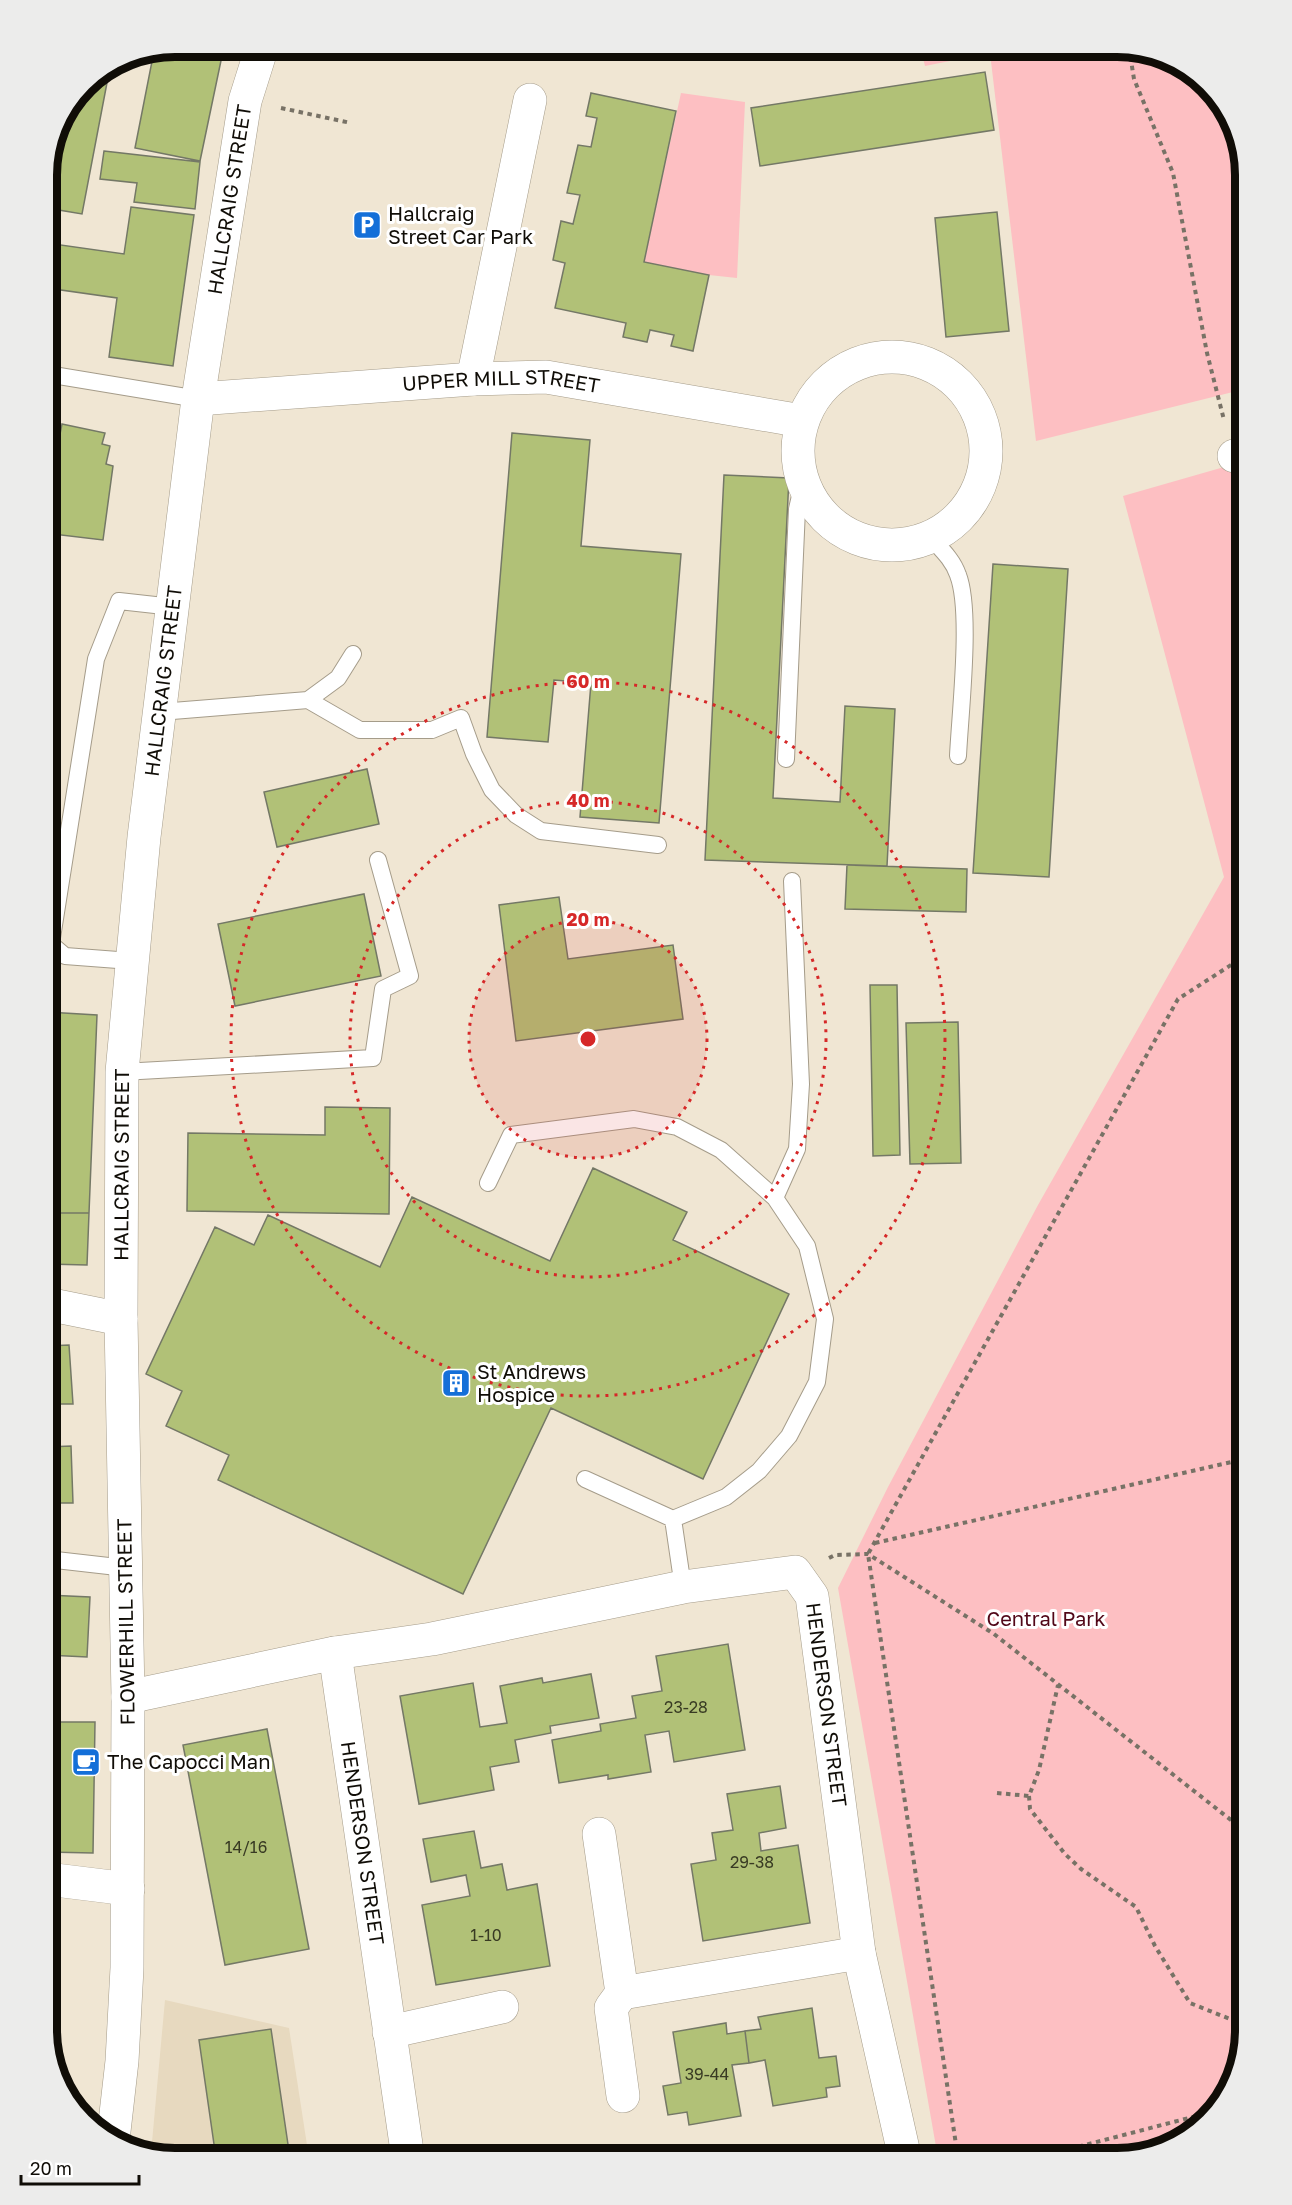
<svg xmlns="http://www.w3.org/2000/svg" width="1292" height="2205" font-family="'Golos Text',sans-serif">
	<rect width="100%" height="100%" fill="#f0e6d3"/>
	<!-- built -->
	<path fill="#e7d9bf" d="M165,2000L289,2028L309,2158H167L151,2153Z"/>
	<!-- green -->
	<path fill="#fdbfc2" d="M920,47H1126L1189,68L1232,118L1245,175V389L1036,441L990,53L925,66Z
		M681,93L745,102L737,278L709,275L644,262Z
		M1245,461V2031L1224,2101L1174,2145L1117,2158H938L838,1588L888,1487L1038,1205L1224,877L1123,496Z"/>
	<!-- building -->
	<path fill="#b1c177" stroke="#747866" stroke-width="1.5" d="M175,46L201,47L223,51L200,161L135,148L154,51Z
		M110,67L82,214L47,208V167L56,125L84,84Z
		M985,72L994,130L760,166L751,108Z
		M591,93L676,111L644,262L709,275L693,351L671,346L674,335L650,330L647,342L623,337L626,323L555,308L565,263L553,260L561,221L573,224L580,195L567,193L578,145L591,147L597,118L586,116Z
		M104,151L200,162L195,209L134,202L137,183L100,179Z
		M131,207L194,215L173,366L109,357L117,298L47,288V243L124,254Z
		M997,212L1009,331L946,337L935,218Z
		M62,424L105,433L102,444L110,446L106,464L113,466L103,540L53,534L47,539V434L59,439Z
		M512,433L590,440L581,546L681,554L659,823L580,817L591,683L554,680L548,742L487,737Z
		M724,475L789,478L773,798L840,802L845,706L895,709L887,866L705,860Z
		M993,564L1068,569L1049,877L973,873Z
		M367,769L379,824L277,847L264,792Z
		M847,865L967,869L966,912L845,909Z
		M364,894L381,976L235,1006L218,924Z
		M559,897L568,959L673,945L683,1019L516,1041L499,905Z
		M870,985H897L900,1155L873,1156Z
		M47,1012L97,1015L89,1213H47Z
		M958,1022L961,1163L910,1164L906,1023Z
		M325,1107L390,1108L389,1214L187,1211L188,1133L325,1135Z
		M593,1168L687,1212L673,1240L789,1294L703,1479L551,1408L463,1594L218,1480L229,1455L166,1426L182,1391L146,1374L215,1227L254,1245L268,1215L380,1267L412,1197L550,1261Z
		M47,1213H89L87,1265L47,1264Z
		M69,1345L73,1404H47V1346Z
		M71,1446L73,1503H47V1447Z
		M47,1595L90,1597L87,1657L47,1655Z
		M728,1644L745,1750L674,1762L669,1731L645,1735L651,1772L608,1779V1775L559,1783L552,1740L601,1731L600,1724L636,1718L632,1696L662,1691L656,1656Z
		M591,1674L599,1718L550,1726L551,1733L515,1740L519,1762L490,1767L494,1790L419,1804L400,1696L473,1683L480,1727L507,1723L500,1686L542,1678L543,1683Z
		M47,1722H95L93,1853L47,1852Z
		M267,1729L309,1949L225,1965L183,1745Z
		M780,1786L786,1828L759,1833L761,1851L798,1845L810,1923L703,1941L691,1864L716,1860L712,1833L733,1830L727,1794Z
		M474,1831L481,1868L502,1864L507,1890L537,1884L550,1966L436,1985L422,1905L470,1896L466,1875L431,1882L423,1839Z
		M812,2008L819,2058L836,2056L840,2086L826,2088L827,2097L773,2106L765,2060L749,2063L745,2031L761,2029L758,2017Z
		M726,2023L727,2034L745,2031L749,2063L732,2065L741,2116L689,2125L687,2112L668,2115L663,2086L681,2083L673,2032Z
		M271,2029L290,2158H216L199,2040Z
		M833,2155V2158H811Z"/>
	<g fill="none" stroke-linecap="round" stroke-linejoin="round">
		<!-- service casing -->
		<g stroke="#a59c8a" stroke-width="18">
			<path id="service" d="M47,374L198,399
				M931,538C942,550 953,560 958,575C972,611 960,713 958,756
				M308,700L360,730H432L461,718L474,754L492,790L516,815L541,831L658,845
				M160,712L308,700L338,678L353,654
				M786,759L797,509L803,483
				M131,961L65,956L51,944L96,659L119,601L173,607
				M122,1072L373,1058L383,989L410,976L378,860
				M488,1183L511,1135L634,1119L677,1127L721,1150L775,1198L807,1246L825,1319L817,1382L789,1436L759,1471L726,1497L673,1519L585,1479
				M775,1198L797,1149L801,1084L792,881
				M673,1519L683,1587
				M47,1559L126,1568"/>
		</g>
		<!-- minor casing -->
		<g stroke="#a59c8a" stroke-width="34">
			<g id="minor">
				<circle cx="892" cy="451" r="94"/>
				<path d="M473,379L530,100"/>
				<path id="s1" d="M198,399L473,379L546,377L802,421"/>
				<path d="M1234,456L1245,453"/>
				<path d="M47,1304L121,1319"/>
				<path id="s2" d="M335,1653L408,2158"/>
				<path id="s3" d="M128,1697L335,1653L432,1639L683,1587L795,1572L812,1596L859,1953L905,2158"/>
				<path d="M599,1834L622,1993L611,2008L623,2096"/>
				<path d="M47,1879L128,1889"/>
				<path d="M622,1993L859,1953"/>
				<path d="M389,2032L502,2007"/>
				<path id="s4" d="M113,2140L122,2061L127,1968L128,1697L121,1319L122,1072L144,837L198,399L245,101L262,47"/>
			</g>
		</g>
		<!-- path -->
		<path stroke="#787266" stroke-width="4" stroke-dasharray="4.5 4.5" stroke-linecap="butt" d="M1129,48L1134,79L1173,173L1207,353L1224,420
			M281,108L351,123
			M1236,493L1245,626
			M875,1543L1245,1459
			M829,1558L835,1555L868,1554L994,1634L1245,1831
			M997,1793L1029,1796L1039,1770L1058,1685
			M1029,1796L1030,1809L1065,1854L1081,1869L1136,1907L1155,1946L1190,2003L1245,2025
			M958,2158L868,1554L1178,999L1245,956
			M1035,2158L1212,2112"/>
		<!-- service -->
		<use href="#service" stroke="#fff" stroke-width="16"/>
		<!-- minor -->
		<use href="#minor" stroke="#fff" stroke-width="33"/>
	</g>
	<!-- distance rings -->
	<circle cx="588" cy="1039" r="119" fill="#d62828" fill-opacity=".12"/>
	<g fill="none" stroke="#d62828" stroke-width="3" stroke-dasharray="3 6">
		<circle cx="588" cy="1039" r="119"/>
		<circle cx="588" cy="1039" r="238"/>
		<circle cx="588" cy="1039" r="357"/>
	</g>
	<!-- icons -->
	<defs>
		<g id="parking-square" transform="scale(1.5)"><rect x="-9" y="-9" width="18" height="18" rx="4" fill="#146fd8" stroke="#fff"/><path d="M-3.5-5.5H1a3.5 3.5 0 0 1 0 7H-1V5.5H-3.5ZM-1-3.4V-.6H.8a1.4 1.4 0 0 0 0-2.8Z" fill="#fff"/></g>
		<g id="building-square" transform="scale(1.5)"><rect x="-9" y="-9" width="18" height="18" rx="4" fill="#146fd8" stroke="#fff"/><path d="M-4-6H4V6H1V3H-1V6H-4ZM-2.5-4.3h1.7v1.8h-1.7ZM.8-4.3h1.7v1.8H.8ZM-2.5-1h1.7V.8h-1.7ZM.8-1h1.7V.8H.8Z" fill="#fff"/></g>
		<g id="cafe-square" transform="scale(1.5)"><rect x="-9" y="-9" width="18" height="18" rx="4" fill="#146fd8" stroke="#fff"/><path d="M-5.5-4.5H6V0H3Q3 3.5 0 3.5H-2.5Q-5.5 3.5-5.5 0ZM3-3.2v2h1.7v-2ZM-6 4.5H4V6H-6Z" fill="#fff"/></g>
	</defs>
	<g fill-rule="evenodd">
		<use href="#parking-square" x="367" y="225"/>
		<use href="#building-square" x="456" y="1383"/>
		<use href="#cafe-square" x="86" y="1762"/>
	</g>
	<g text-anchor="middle" stroke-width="6" stroke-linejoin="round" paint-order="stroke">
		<!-- number labels -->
		<g font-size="16" fill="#383a23">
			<text x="686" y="1713">23-28</text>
			<text x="246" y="1853">14/16</text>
			<text x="752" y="1868">29-38</text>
			<text x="486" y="1941">1-10</text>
			<text x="707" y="2080">39-44</text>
		</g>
		<!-- street labels -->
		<g font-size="20" fill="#100d07" stroke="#fff">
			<text dy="7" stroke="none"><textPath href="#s4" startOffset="1948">HALLCRAIG STREET</textPath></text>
			<text dy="7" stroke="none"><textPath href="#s1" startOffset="304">UPPER MILL STREET</textPath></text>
			<text dy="7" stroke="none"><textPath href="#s4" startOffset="1462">HALLCRAIG STREET</textPath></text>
			<text dy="7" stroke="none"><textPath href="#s4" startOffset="976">HALLCRAIG STREET</textPath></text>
			<text transform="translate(126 1622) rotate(-91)" y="7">FLOWERHILL STREET</text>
			<text dy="7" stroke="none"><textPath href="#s3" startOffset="818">HENDERSON STREET</textPath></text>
			<text dy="7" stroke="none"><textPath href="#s2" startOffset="192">HENDERSON STREET</textPath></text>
		</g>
		<!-- poi labels -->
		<g font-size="20" fill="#100d07" stroke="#fff" text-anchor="start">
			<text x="388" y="221">Hallcraig<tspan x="388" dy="23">Street Car Park</tspan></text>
			<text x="477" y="1379">St Andrews<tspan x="477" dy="23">Hospice</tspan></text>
			<text x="107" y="1769">The Capocci Man</text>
		</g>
		<!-- park labels -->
		<g font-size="20" fill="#510718" stroke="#fff">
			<text x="1046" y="1626">Central Park</text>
		</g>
	</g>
	<!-- crop -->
	<path d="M0 0H1292V2205H0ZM175 57H1117A118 118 0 0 1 1235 175V2030A118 118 0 0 1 1117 2148H175A118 118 0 0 1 57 2030V175A118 118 0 0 1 175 57Z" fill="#ececeb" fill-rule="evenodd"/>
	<path fill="none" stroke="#100d07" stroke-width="8" d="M175 57H1117A118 118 0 0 1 1235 175V2030A118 118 0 0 1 1117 2148H175A118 118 0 0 1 57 2030V175A118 118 0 0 1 175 57Z"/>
	<circle cx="588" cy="1039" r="9" fill="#d62828" stroke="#fff" stroke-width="3"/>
	<g font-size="18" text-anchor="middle" font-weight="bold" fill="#d62828" stroke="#fff" stroke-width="6" stroke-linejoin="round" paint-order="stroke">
		<text x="588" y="688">60 m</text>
		<text x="588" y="807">40 m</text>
		<text x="588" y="926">20 m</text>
	</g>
	<!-- scale -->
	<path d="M21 2175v9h118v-9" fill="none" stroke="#100d07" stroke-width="3"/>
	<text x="30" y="2175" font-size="18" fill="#100d07" stroke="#ffffff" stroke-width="4.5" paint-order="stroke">20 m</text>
</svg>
